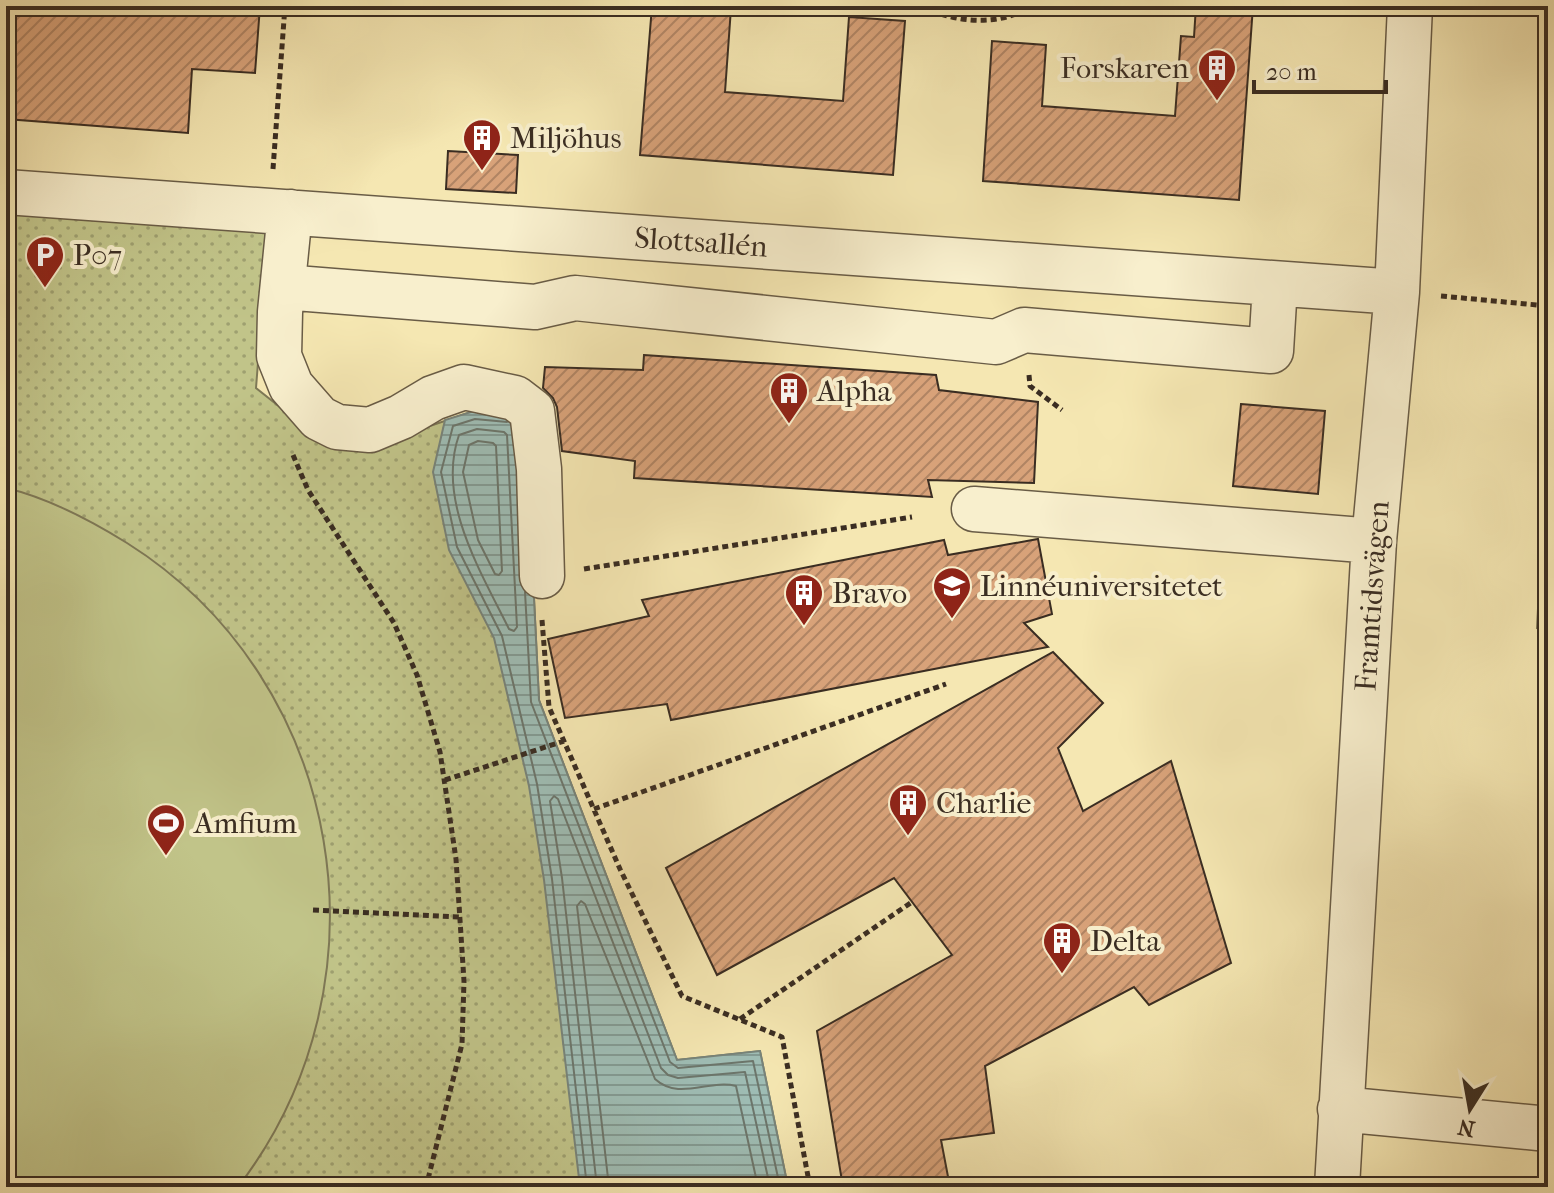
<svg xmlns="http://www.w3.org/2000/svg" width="1554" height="1193" font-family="'IM FELL French Canon',serif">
	<defs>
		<pattern id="grass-dots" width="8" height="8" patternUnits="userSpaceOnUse" patternTransform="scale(2)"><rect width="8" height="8" fill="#c1c489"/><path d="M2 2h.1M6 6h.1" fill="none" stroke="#9ea070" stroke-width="1.8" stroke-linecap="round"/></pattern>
		<pattern id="water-rules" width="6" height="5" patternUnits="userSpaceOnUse" patternTransform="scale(2)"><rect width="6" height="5" fill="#9fbeb6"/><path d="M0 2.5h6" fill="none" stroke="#839b94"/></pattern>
		<pattern id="building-hatch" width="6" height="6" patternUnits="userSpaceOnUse" patternTransform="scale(2)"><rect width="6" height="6" fill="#d8a279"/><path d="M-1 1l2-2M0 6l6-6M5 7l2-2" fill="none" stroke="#b08463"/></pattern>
	</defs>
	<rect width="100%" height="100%" fill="#f5e7b2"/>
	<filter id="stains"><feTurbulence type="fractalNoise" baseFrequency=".0025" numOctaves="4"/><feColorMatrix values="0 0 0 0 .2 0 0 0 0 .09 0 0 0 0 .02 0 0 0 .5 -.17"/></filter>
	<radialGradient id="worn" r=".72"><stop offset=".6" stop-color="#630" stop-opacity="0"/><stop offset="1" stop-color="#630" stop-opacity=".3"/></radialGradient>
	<!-- grass -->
	<path fill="url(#grass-dots)" stroke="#7e7856" stroke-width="2" d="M6,192L270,210L256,388L324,442L371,446L474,411L525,416L539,700L677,1060L760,1051L788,1187H6Z
		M1548,414V629L1537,628Z"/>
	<!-- garden -->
	<path fill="#c1c489" stroke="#7e7856" stroke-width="2" d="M6,488C49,498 90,520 127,543C346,681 395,983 238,1187H6Z"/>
	<!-- water -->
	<path fill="url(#water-rules)" stroke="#77847b" stroke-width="2" d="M474,411L525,416L539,700L677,1060L760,1051L788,1187H580L544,880L529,786L494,638L449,550L433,472L445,420Z"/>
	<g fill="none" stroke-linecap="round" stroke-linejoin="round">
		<!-- shore -->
		<path stroke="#6c766c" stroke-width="2" d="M507,422L475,419L453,426L441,472L457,547L502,636L537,784L552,879L587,1187
			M477,429L504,432L507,435L517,627L514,631L509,629C481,572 436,500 459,435Z
			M478,441L493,443L496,446L502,571L499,575L495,574L478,540L463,472L469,445Z
			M525,592L531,702L670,1062L678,1068L753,1061L780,1187
			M597,1187L562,878L550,801L554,796L558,799L661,1068L668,1075L678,1078L745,1072L770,1187
			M609,1187L577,906L581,901L585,904L655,1079C679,1101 709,1079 736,1086L758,1187"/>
	</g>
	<!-- building -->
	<path fill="url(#building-hatch)" stroke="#3a2d22" stroke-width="2" d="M6,6H260L255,73L192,69L188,133L6,119Z
		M652,6L731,8L725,92L843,101L849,17L905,21L893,175L640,155Z
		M1196,6H1253L1239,200L983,181L992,41L1046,45L1042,106L1175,116L1181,36L1194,37Z
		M448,151L518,155L516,193L446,189Z
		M644,355L936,375L939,390L1038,402L1034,483L928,480L932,497L634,478L635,461L562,451L557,407L553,398L543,388L545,367L643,370Z
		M1241,404L1325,411L1318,494L1233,486Z
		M1038,539L1052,614L1024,623L1048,647L671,720L667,704L565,718L548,639L649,616L642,600L944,540L948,555Z
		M1053,652L1103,703L1058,748L1083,811L1171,761L1231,963L1149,1005L1134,987L985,1066L994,1133L941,1140L950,1187H843L817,1031L952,955L894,878L717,975L666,868Z"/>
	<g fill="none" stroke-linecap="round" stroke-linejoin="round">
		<!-- minor casing -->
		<g stroke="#695c46" stroke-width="47">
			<path id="minor" d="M6,192L1397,292
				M290,212L280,312L279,356L291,386L319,418L337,427L370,430L401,417L433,398L464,387L515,398L532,411L539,469L542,576
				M283,287L535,307L575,298L996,342L1024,330L1271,351L1275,285
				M974,509L1374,541
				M1340,1109L1548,1129
				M1337,1187L1374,541L1397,292L1410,6"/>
		</g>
		<!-- path -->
		<path stroke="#3a2d22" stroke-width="5" stroke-dasharray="6 4" stroke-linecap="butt" d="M923,6C952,23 1002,27 1030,6
			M1542,7V6
			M273,169L285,6
			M1441,296L1548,306
			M1029,375L1030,386L1062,410
			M293,455L308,490L394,623L417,675L440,752L456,859L464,981L462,1044L426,1187
			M584,569L912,517
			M542,620L549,707L620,869L682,996L782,1037L810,1187
			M445,780L564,741
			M594,809L946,684
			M313,910L460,917
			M740,1019L912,902"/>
		<!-- minor -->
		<use href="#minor" stroke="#f8efcd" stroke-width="44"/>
	</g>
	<!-- icons -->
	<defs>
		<g id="building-pin" transform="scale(2)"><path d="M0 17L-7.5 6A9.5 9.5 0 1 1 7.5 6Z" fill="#8f2418" stroke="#f8efcd"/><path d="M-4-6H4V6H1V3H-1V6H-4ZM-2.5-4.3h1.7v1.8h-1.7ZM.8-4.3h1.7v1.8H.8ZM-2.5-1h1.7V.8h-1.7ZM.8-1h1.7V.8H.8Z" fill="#fff"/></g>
		<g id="parking-pin" transform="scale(2)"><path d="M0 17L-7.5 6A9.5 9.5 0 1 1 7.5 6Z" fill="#8f2418" stroke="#f8efcd"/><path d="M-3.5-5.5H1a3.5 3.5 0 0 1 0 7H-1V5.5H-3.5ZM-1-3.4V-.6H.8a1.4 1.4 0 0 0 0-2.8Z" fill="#fff"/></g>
		<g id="university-pin" transform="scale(2)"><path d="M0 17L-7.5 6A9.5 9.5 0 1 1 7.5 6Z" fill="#8f2418" stroke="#f8efcd"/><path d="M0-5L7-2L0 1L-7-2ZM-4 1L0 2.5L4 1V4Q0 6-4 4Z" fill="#fff"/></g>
		<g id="stadium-pin" transform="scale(2)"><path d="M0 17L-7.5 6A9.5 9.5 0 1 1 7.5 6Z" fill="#8f2418" stroke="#f8efcd"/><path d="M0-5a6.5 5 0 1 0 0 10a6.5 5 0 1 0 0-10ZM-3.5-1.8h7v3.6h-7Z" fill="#fff"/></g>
	</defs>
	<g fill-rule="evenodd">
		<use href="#building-pin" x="1217" y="68"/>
		<use href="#building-pin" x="482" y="138"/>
		<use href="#parking-pin" x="45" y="255"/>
		<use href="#building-pin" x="789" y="391"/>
		<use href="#university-pin" x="952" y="586"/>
		<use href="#building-pin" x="804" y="593"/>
		<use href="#building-pin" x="908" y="803"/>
		<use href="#stadium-pin" x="166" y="823"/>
		<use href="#building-pin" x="1062" y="941"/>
	</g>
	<g text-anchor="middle" stroke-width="8" stroke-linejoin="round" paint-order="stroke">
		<!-- poi labels -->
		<g font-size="30" fill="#3a2d22" stroke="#f8efcd" text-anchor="start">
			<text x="1189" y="78" text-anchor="end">Forskaren</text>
			<text x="510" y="148">Miljöhus</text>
			<text x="73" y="265">P07</text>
			<text x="817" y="401">Alpha</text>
			<text x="980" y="596">Linnéuniversitetet</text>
			<text x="832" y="603">Bravo</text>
			<text x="936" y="813">Charlie</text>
			<text x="194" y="833">Amfium</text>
			<text x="1090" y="951">Delta</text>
		</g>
		<!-- street labels -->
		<g font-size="30" fill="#3a2d22" stroke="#f8efcd">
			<text transform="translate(701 242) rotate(4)" y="10">Slottsallén</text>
			<text transform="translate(1372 596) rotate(-86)" y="10">Framtidsvägen</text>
		</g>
	</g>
	<!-- margin -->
	<rect width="1554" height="1193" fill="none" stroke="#f5e7b2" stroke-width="32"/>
	<rect x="8" y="8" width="1538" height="1177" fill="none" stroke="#3a2d22" stroke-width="4"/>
	<rect x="16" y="16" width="1522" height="1161" fill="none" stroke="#3a2d22" stroke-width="2"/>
	<!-- north arrow -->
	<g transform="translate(1470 1109) rotate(191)" stroke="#f8efcd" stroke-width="6" paint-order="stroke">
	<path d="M0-6L14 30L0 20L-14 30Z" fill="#3a2d22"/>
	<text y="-12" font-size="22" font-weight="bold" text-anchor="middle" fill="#3a2d22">N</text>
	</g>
	<!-- scale -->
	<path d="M1254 80v12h132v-12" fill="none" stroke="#3a2d22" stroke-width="4"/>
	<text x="1266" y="80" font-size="24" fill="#3a2d22" stroke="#f8efcd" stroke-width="6" paint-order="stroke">20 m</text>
	<rect width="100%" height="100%" filter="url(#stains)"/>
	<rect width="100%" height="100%" fill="url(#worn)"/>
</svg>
